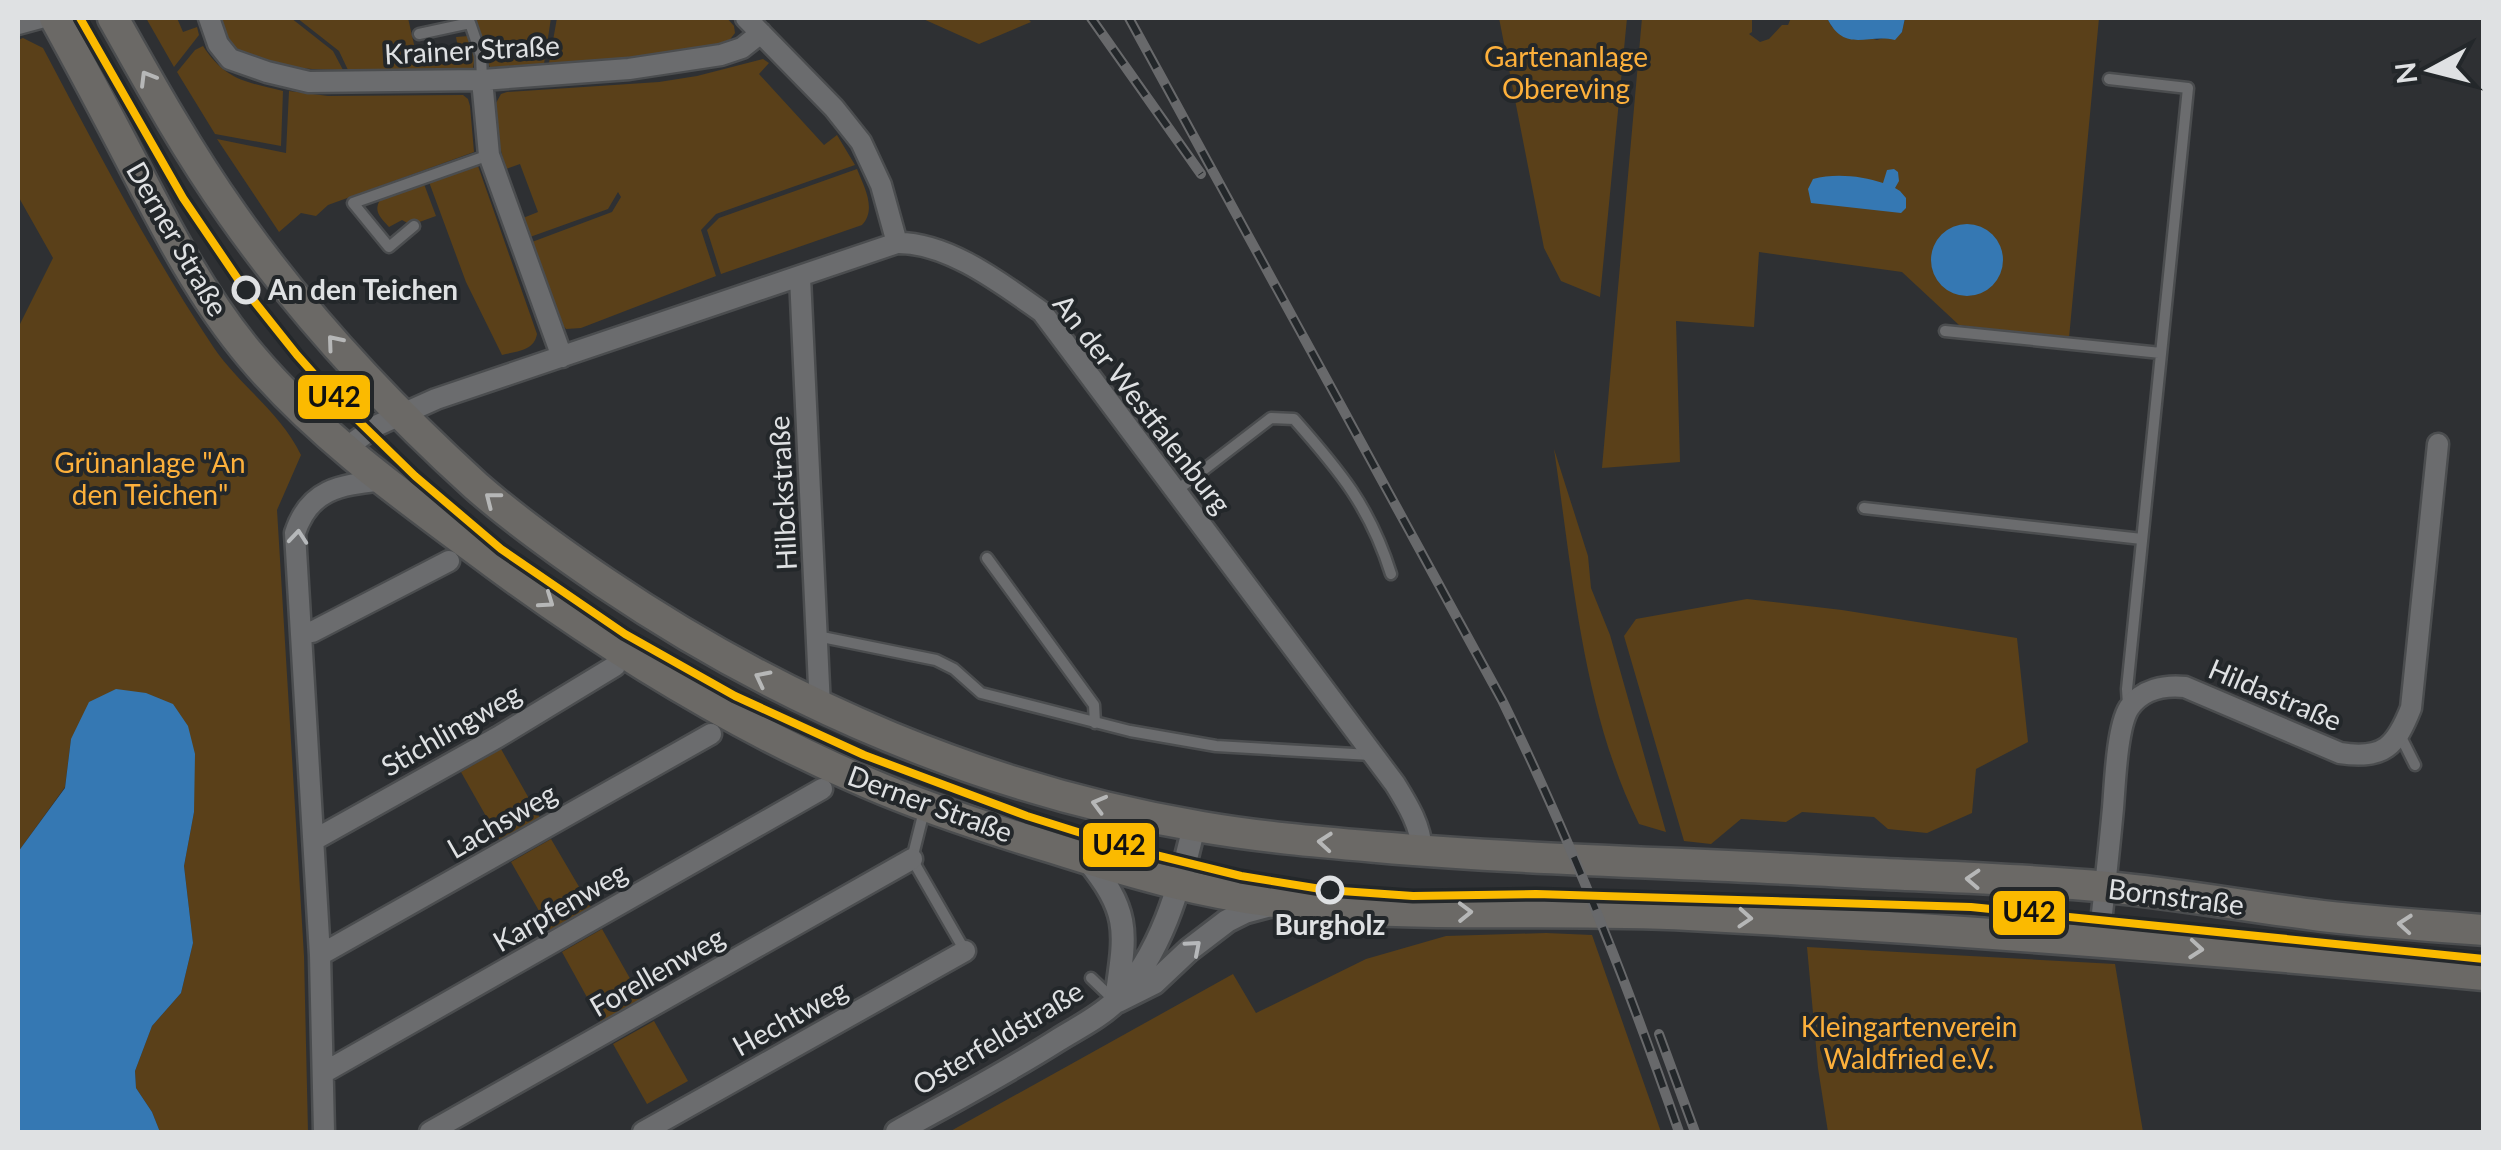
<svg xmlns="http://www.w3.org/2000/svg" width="2501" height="1150" font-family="Lato,sans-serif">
	<rect width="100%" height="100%" fill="#2e3033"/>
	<!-- green -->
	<path fill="#5a4019" d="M146,18H177L183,32L197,27L199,35L174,67Z
		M220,18H291L333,51L343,70C314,69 255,69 234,46C227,38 224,28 220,18Z
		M297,18H408L418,62L459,53L456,37L469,36L475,57L473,68L348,70L339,51Z
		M471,18H551L544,64L490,67C482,51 479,34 471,18Z
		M557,18H727L734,26L735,33L728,42L685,52L644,57L549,63Z
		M921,18H1027L1031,22L979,44Z
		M1499,18H1627L1600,297L1561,281L1544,248Z
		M1642,18H1752V32L1749,34L1760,42L1769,39L1782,25H1788L1791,18H1827L1832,27L1877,40L1902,32L1905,18H2099L2069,338L1959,325L1902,272L1759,252L1754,327L1676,321L1680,462L1602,468Z
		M23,38L43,48C97,150 150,252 214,348C240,386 281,413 301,455L277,510L304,956L308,1132H160L152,1112L136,1088L135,1071L152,1026L181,993L193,943L184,866L194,812L71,739L65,787L18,852V328L53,258L18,196V40Z
		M203,46C225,80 246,82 283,91L281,146L215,134L177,72L195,50Z
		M763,59L769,63L759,74L824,145L837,135L855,165L716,214L701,230L716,276L581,328L566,329L560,322L532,242L612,212L621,197L618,192L608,209L530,237L523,218L538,212L520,164L506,169L500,147L496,103L501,94L507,92L659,82L697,76Z
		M289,91L328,96L463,95L468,99L470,106L474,152L328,205L316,216L301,213L279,232L217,139L286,153Z
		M478,166L537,334C534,351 517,351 502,355L466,282L429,182Z
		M857,169C864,187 877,209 862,225L721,274L707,230L719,218Z
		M424,184L436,216L411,225L402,220L389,227C381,218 373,212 380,200Z
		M1554,449L1588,556L1591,588L1610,635L1666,832L1639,824C1582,709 1573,575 1554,449Z
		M1747,599L1842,610L2017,638L2028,742L1976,769L1972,813L1927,833L1888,829L1874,817L1802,812L1786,822L1741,819L1711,844L1684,841L1624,636L1636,619Z
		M501,749L544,825L504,848L461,772Z
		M551,839L595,914L554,937L511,862Z
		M602,929L645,1005L604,1028L562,952Z
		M1546,933L1592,935L1661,1132H949L1233,974L1256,1013L1366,959L1446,936Z
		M1807,947L2115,964L2143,1132H1828L1818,1068Z
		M654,1021L688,1081L647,1104L613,1044Z"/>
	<!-- water -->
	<path fill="#3578b3" d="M1827,18H1905L1902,32L1895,40C1867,33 1845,54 1827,18Z
		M1894,169L1898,172L1899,181L1895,188L1900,191L1906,198V208L1901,213L1811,203L1808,189L1813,179C1835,173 1862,176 1883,183L1887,170Z
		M1931 260a36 36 0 1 1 72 0a36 36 0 1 1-72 0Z
		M116,689L146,693L173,704L188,726L195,754L194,812L184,866L193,943L181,993L152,1026L135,1071L136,1088L152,1112L160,1132H18V852L65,788L71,739L89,702Z"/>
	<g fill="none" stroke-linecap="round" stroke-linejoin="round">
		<!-- service casing -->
		<g stroke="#4b4d4f" stroke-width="15">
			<path id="service" d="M419,34L470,23L481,55L482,80
				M2109,79L2188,88L2127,689L2128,705
				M414,226L389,247L353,203L489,155
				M1945,331L2161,353
				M1176,491L1271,418L1294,419C1340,471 1370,507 1391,574
				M1864,508L2142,539
				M987,558L1094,705L1095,723
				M817,636L936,660L954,669L981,693L1130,731L1216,746L1371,755
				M2400,735L2415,765
				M925,807L912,859L965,951
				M1091,978L1115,1001"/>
		</g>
		<!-- minor casing -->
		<g stroke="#4b4d4f" stroke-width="25">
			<path id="minor" d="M209,18L218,44L230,59L267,72L309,82L482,80L629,69L721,55L742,48L761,33
				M746,18L834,108L861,142L881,185L897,243
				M18,24L40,18
				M482,80L489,155L562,357
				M800,277L820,707
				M344,449L378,425L436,399L897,243C948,242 1002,284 1042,312L1395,784C1408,805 1421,826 1422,851
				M301,634L312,632L449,561
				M314,840L498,737L615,666
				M2099,940C2104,896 2109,852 2113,808C2115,783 2117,727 2129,708C2142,689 2165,685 2185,687L2340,753C2384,760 2396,746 2411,708L2438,444
				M320,955L711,734
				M323,1073L822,789
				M324,1132L320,955L295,533C310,487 342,485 385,480
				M430,1132L912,859
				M643,1132L965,951"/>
		</g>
		<!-- tertiary casing -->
		<g stroke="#4b4d4f" stroke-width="28">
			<path id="tertiary" d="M1086,858C1131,913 1126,931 1116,999
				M1118,1001L1154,983L1189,950L1227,921L1245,912L1271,905
				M897,1132C951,1102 1006,1073 1058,1040C1077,1028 1100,1017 1116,1001C1161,955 1180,887 1194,826"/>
		</g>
		<!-- primary casing -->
		<g stroke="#4b4d4f" stroke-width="35">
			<path id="primary" d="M55,18C82,67 108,116 134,166C168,232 203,299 251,356C320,438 409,500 495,564C612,650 734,726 868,783C928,809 990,829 1053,848C1128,872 1204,894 1283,903C1418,919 1554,908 1689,915C1954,929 2219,950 2484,975
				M113,18C150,84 188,152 232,214C302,314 386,404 476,486C516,521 561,553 605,583C785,705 988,791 1202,827C1260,837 1319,842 1377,847C1539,861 1702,863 1864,873C1945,877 2026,879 2107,887C2179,894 2250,907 2322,916C2375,922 2430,926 2484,930"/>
		</g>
		<!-- service -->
		<use href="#service" stroke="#6b6c6e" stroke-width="10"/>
		<!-- minor -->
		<use href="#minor" stroke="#6b6c6e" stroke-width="20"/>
		<!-- tertiary -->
		<use href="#tertiary" stroke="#6b6c6e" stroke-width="22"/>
		<!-- primary -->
		<use href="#primary" stroke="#6b6966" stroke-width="30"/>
		<!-- rail casing -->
		<g stroke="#68696b" stroke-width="10">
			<path id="rail" d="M1091,18L1201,174
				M1129,18L1502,700C1571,840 1628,985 1679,1132
				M1659,1034L1695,1132"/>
		</g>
		<!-- rail -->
		<use href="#rail" stroke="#23272a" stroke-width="6" stroke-dasharray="19" stroke-linecap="butt"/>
		<!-- tram-1 casing -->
		<g stroke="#23272a" stroke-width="15">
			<path id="tram-1" d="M80,18L183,198L246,291L297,355L337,400L415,476L501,549L625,634L735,696L864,755L1027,816L1135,850L1241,876L1327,890L1413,896L1536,894L1971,907L2484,959"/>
		</g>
		<!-- tram-1 -->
		<use href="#tram-1" stroke="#fbba00" stroke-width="8"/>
	</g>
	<!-- one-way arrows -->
	<defs><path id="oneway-chevron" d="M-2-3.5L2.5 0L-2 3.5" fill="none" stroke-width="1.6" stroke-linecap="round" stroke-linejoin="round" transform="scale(2.5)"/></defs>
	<g stroke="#b6b7b7">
		<use href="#oneway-chevron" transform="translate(147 78) rotate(-121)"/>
		<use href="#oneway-chevron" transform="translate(334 342) rotate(-130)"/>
		<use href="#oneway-chevron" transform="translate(492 499) rotate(-142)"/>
		<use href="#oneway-chevron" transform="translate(547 601) rotate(35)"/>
		<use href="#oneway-chevron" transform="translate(762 678) rotate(-153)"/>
		<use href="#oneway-chevron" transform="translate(1099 804) rotate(-165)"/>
		<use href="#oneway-chevron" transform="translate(1325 842) rotate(-175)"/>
		<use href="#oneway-chevron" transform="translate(1973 879) rotate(-177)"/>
		<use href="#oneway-chevron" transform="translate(1465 912) rotate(-1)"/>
		<use href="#oneway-chevron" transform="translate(1745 918) rotate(4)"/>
		<use href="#oneway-chevron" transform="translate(2405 924) rotate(-175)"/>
		<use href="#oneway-chevron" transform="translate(2196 949) rotate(5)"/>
	</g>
	<g stroke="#b6b8ba">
		<use href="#oneway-chevron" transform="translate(298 537) rotate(-85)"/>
		<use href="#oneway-chevron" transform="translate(1194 947) rotate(-41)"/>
	</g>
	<!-- markers -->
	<g fill="#23272a" stroke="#dfe1e3" stroke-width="5">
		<circle cx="246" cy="290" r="12"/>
		<circle cx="1330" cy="890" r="12"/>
	</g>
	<g text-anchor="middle" stroke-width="8" stroke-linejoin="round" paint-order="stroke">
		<!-- street labels -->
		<g font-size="28" fill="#dfe1e3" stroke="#23272a">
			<text transform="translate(472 50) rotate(-3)" y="10">Krainer Straße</text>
			<text transform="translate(177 239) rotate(60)" y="10">Derner Straße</text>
			<text transform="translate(1142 404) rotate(52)" y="10">An der Westfalenburg</text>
			<text transform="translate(783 493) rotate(-93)" y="10">Hilbckstraße</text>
			<text transform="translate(2275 695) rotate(23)" y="10">Hildastraße</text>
			<text transform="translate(451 730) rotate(-30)" y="10">Stichlingweg</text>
			<text transform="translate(930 804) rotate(20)" y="10">Derner Straße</text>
			<text transform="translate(502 821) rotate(-30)" y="10">Lachsweg</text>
			<text transform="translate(2176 897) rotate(7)" y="10">Bornstraße</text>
			<text transform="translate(560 907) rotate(-30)" y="10">Karpfenweg</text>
			<text transform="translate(657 972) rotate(-30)" y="10">Forellenweg</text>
			<text transform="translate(790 1018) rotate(-29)" y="10">Hechtweg</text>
			<text transform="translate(998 1038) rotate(-31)" y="10">Osterfeldstraße</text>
		</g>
		<!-- park labels -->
		<g font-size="28" fill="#fdb03b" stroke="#23272a">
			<text x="1566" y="67">Gartenanlage<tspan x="1566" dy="32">Obereving</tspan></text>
			<text x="150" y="473">Grünanlage "An<tspan x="150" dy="32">den Teichen"</tspan></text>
			<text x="1909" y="1037">Kleingartenverein<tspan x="1909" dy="32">Waldfried e.V.</tspan></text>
		</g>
		<!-- stop labels -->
		<g font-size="28" font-weight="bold" fill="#dfe1e3" stroke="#23272a" text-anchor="start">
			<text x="268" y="300">An den Teichen</text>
			<text x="1330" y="935" text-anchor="middle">Burgholz</text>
		</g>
	</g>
	<g stroke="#23272a" stroke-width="4">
		<rect x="296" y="373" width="76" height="48" rx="10" fill="#fbba00"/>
		<rect x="1081" y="821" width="76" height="48" rx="10" fill="#fbba00"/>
		<rect x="1991" y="889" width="76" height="48" rx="10" fill="#fbba00"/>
	</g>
	<g font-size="28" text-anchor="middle" font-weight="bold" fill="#111">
		<text x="334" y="407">U42</text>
		<text x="1119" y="855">U42</text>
		<text x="2029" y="922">U42</text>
	</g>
	<!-- border -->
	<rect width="2501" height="1150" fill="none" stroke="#dfe1e3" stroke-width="40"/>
	<!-- north arrow -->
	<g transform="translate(2431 70) rotate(263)" stroke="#23272a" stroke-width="8" paint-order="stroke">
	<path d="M0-8L18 38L0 25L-18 38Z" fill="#dfe1e3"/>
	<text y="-15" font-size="28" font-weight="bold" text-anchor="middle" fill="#dfe1e3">N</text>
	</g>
</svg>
